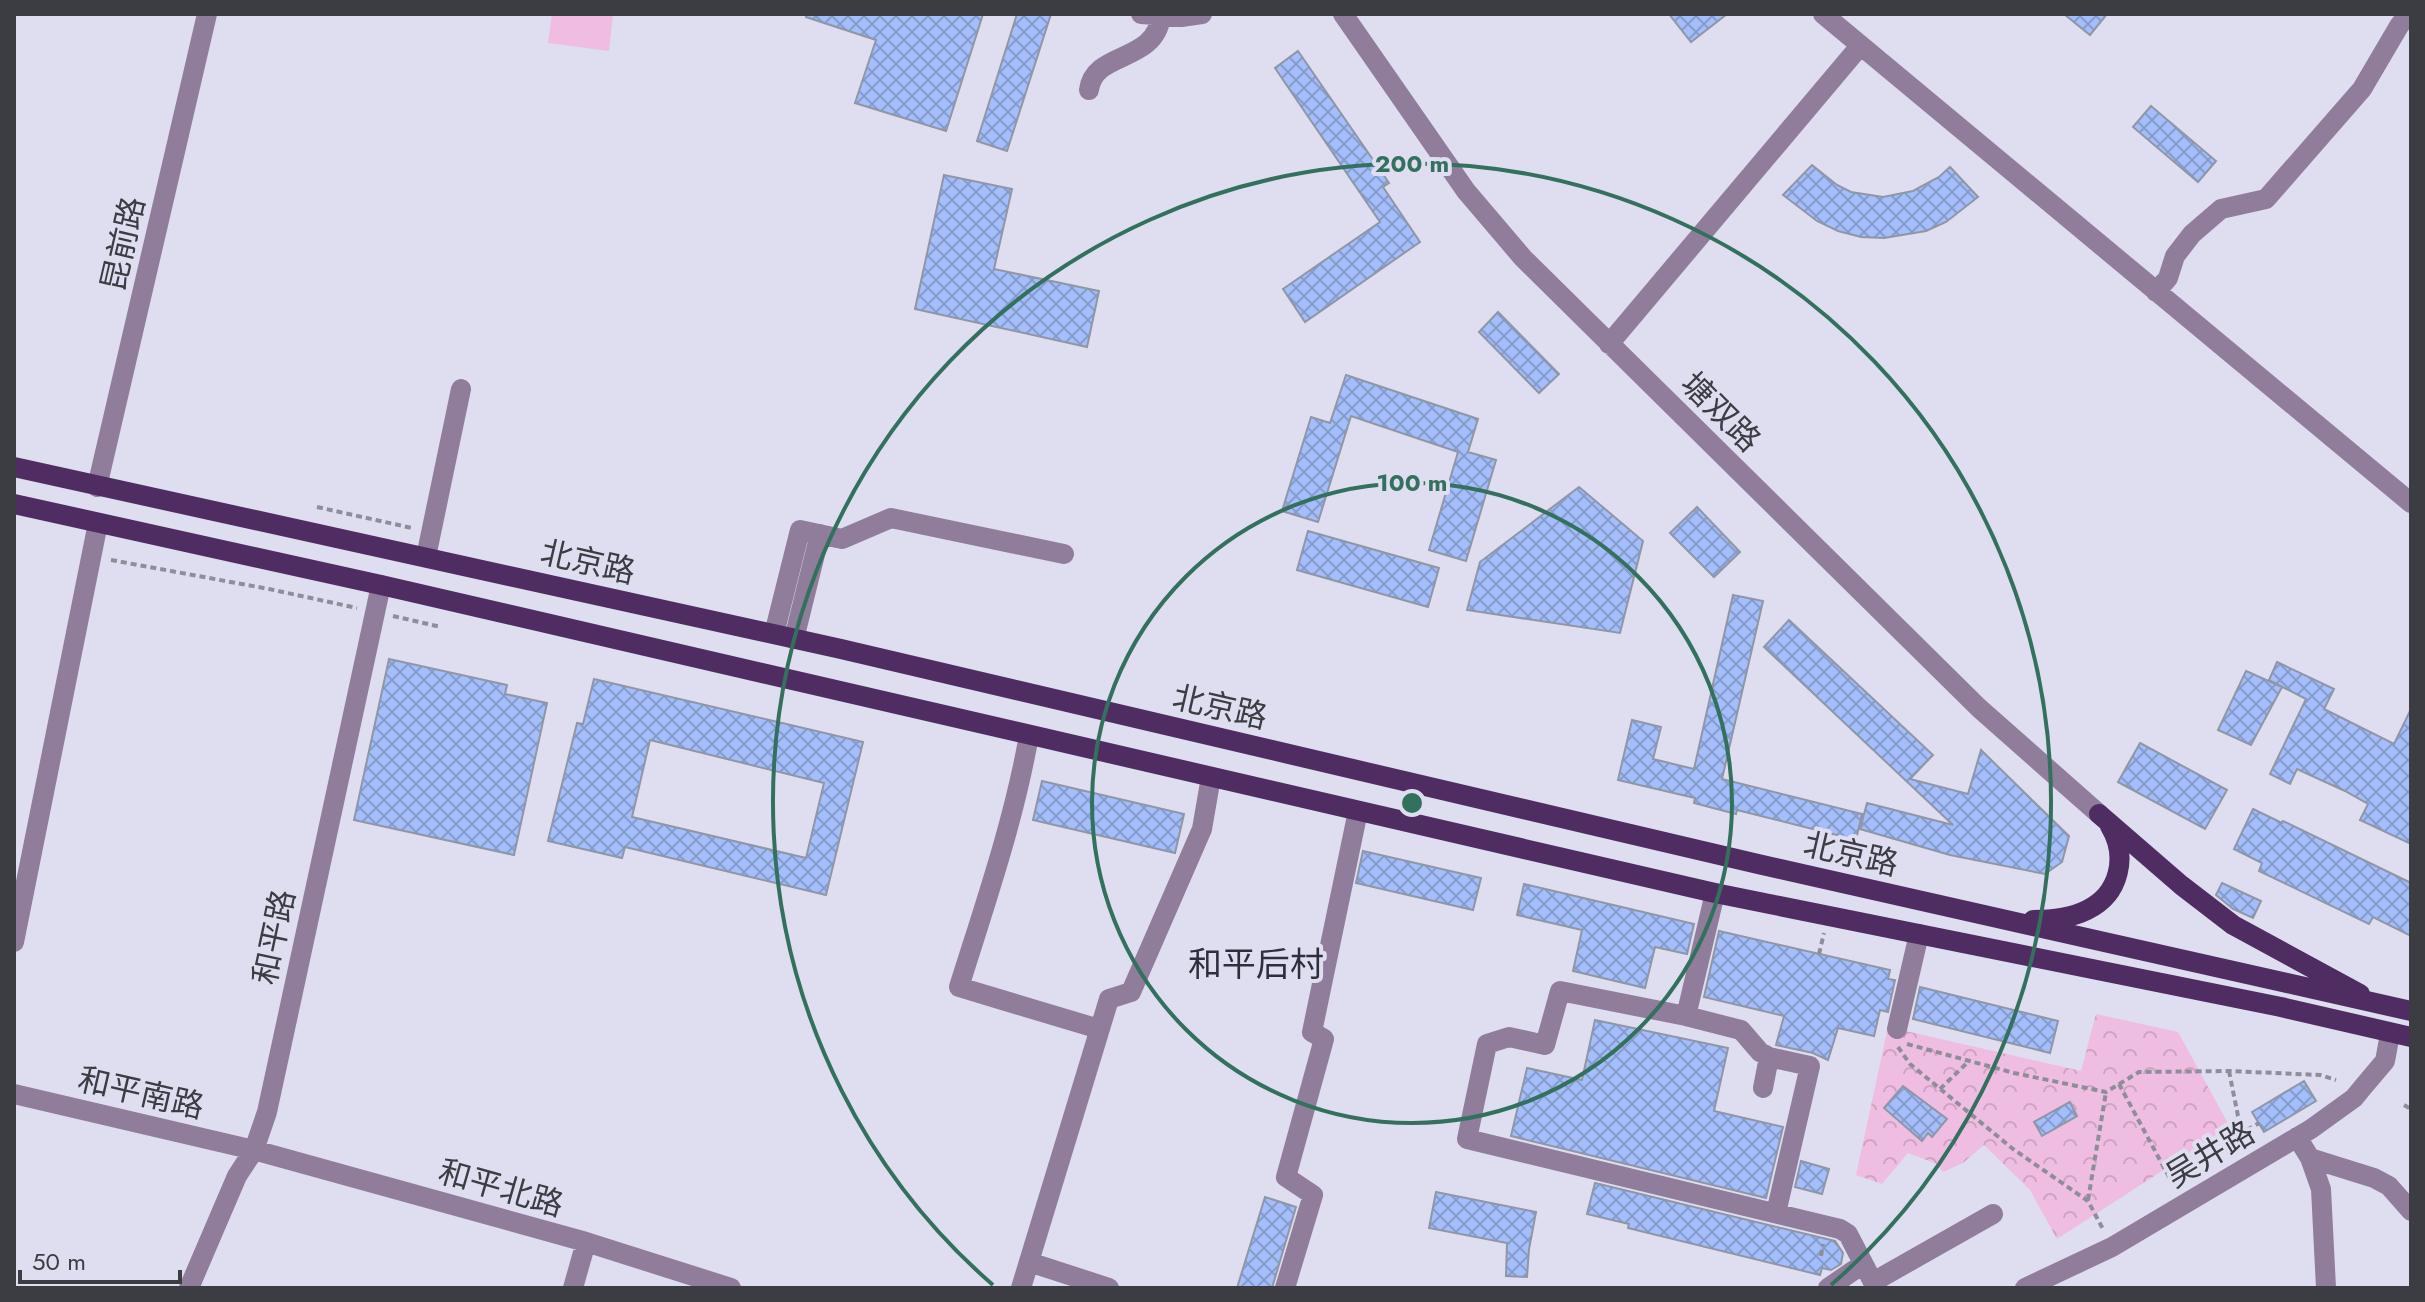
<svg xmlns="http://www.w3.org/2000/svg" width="2425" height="1302" font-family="Jost,'Noto Sans SC',sans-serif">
	<defs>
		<pattern id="park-crowns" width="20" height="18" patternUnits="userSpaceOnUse" patternTransform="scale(2)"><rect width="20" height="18" fill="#efbde1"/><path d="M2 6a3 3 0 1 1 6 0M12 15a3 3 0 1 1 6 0" fill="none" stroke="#cea3c2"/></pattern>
		<pattern id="building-cross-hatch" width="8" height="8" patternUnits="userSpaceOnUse" patternTransform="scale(2)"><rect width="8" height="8" fill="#a3befa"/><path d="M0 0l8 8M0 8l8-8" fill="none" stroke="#869ccc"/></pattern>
	</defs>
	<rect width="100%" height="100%" fill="#dfddf0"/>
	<!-- park -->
	<path fill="url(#park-crowns)" d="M2096,1014L2178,1032L2230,1127L2057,1239L2030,1190L1984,1145L1963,1163L1943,1172L1937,1164L1908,1153L1882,1184L1856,1175L1888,1027L2081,1071Z"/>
	<!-- garden -->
	<path fill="#efbde1" d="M552,14H613L609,51L548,43Z"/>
	<!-- building -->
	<path fill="url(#building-cross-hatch)" stroke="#8f96a6" stroke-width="2" fill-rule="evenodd" d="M807,14H983L946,131L855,103L876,40L806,17Z
		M1017,14H1051L1007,151L977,141Z
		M1669,14H1727L1691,42Z
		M2064,14H2107L2090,35Z
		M1298,51L1389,183L1383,187L1420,242L1305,322L1283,289L1380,222L1275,68Z
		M2151,106L2216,161L2198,182L2133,127Z
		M1812,165L1837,185L1851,192L1883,197L1913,191L1939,177L1950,167L1978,197L1946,222L1926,231L1884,238L1861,237L1838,231L1817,221L1783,195Z
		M944,175L1012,189L994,269L1099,291L1087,347L915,309Z
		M1498,312L1559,374L1539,393L1479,332Z
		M1346,375L1478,419L1468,452L1496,460L1466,561L1429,550L1458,452L1351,416L1318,522L1282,511L1311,417L1330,423Z
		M1579,487L1643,541L1620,633L1467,610L1480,562Z
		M1697,507L1740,552L1714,577L1670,533Z
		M1308,531L1439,568L1428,607L1297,570Z
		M1733,595L1763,601L1722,779L1862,814L1856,840L1737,810L1736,814L1694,803L1695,798L1618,780L1632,720L1661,727L1653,759L1694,769Z
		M1789,620L1933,755L1910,779L1968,794L1981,750L2069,836L2062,862L2045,874L1950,855L1860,829L1867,803L1953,825L1764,647Z
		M389,659L507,685L505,694L547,703L514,855L354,820Z
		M2277,662L2334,689L2324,709L2394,744L2411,709V844L2360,820L2368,804L2345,791L2297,769L2290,784L2270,774L2306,699L2269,680Z
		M2246,671L2282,687L2251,745L2218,730Z
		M594,679L863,742L826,895L625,847L622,858L548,841L577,723L583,724ZM650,740L824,783L806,858L632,817Z
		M2140,743L2227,790L2205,829L2118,782Z
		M1042,781L1184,814L1175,853L1033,820Z
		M2253,809L2282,823L2283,821L2411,883V936L2373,917L2369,924L2259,871L2262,863L2234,849Z
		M1363,851L1481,878L1473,910L1356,883Z
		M2222,883L2261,901L2253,918L2233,909L2216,895Z
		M1524,884L1694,924L1687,954L1655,947L1645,988L1573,971L1582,930L1517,915Z
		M1719,931L1890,970L1888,979L1895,980L1888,1012L1880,1010L1874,1036L1838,1028L1828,1060L1813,1053L1776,1045L1784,1016L1704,997Z
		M1920,987L2058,1021L2050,1053L1913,1019Z
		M1595,1020L1728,1048L1714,1111L1783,1127L1766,1198L1511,1136L1527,1068L1582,1080Z
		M2304,1081L2316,1101L2264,1132L2252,1112Z
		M1903,1086L1947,1119L1932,1137L1928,1133L1922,1141L1884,1108Z
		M2070,1102L2077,1116L2042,1136L2034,1122Z
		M1801,1161L1829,1169L1822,1194L1795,1187Z
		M1595,1183L1835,1241L1843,1253L1841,1264L1831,1270L1822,1268L1820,1275L1628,1228L1629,1224L1587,1214Z
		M1436,1192L1536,1212L1529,1249L1527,1277L1506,1276L1507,1243L1429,1228Z
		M1265,1197L1296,1207L1272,1288H1237Z"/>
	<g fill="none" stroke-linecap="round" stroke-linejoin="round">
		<!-- path -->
		<path stroke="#8e8d9a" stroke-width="4" stroke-dasharray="6 4" stroke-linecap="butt" d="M317,507L412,528
			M111,560L269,589L357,608
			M393,616L441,627
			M1819,954L1824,933
			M1907,1044L2014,1073L2106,1092L2139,1072L2229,1071L2320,1075L2336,1080
			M1898,1047L1910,1064L2013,1149L2088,1201L2104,1231
			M2229,1071L2238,1116L2252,1140
			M2119,1084L2175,1188
			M1940,1089L1969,1061
			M2404,1105L2411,1109
			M2247,1130L2259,1123
			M2088,1200L2106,1092
			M1821,1256L1823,1244"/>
		<!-- minor -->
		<path stroke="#907d9c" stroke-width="20" d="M1141,14L1181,17L1202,14
			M1343,14L1466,191L1523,258L1979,708L2099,814
			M1823,14L2411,503
			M1089,90C1094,50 1155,64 1161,16
			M2156,292L2168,278L2175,256L2192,234L2221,209L2266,199L2362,89L2399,26L2408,14
			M1609,344L1860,46
			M97,487L207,14
			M426,557L461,389
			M774,634L800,530L842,539L891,518L1064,554
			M794,639L820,534
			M1029,735C1014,821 985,904 959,987L1099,1029
			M14,942L98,523
			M1686,1016L1715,893
			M1897,1029L1919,934
			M1763,1088L1769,1057
			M14,1094L254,1150L586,1242L731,1288
			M2297,1137L2310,1158L2321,1189L2326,1288
			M2310,1158L2374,1178L2389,1186L2411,1211
			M1776,1213L1810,1066L1769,1057L1760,1052L1741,1030L1686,1016L1560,991L1545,1045L1509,1037L1487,1044L1467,1139L1840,1229L1848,1234L1876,1288
			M1029,1262L1109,1288
			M1873,1282L1993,1214
			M189,1288L237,1176L254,1150L267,1112L381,585
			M573,1288L586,1242
			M1021,1288L1109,999L1131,992L1202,829L1211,777
			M1285,1288L1313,1195L1286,1177L1324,1039L1312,1032L1358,811
			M1828,1288L1863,1264
			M2025,1288L2112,1247L2311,1129L2354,1098L2363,1087L2385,1061L2390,1034"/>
		<!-- major -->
		<path stroke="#4f2c61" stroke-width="20" d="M14,467L841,649L1758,864L2411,1011
			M14,504L381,585L1715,893L2281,1007L2411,1037
			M2099,814L2181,885L2233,925L2360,994
			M2033,920C2050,920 2071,918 2087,910C2120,894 2128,856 2110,826"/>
	</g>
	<!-- distance rings -->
	<g fill="none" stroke="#33715e" stroke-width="4">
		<circle cx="1412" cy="803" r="320"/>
		<path d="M993 1285A639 639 0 1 1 1831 1285"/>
	</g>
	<g text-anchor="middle" stroke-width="8" stroke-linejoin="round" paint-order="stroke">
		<!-- street labels -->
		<g font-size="32" fill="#3c3c43" stroke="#dfddf0">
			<text transform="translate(123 244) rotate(-77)" y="11">昆前路</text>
			<text transform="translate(1721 412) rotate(45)" y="11">塘双路</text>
			<text transform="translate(588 562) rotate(13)" y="11">北京路</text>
			<text transform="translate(1220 707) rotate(13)" y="11">北京路</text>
			<text transform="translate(1851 854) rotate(13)" y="11">北京路</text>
			<text transform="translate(274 937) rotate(-78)" y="11">和平路</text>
			<text transform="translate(141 1093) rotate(13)" y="11">和平南路</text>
			<text transform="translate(2210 1154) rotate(-31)" y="11">吴井路</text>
			<text transform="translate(501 1188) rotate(16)" y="11">和平北路</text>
		</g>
		<!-- neighbourhood labels -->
		<g font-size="34" fill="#2f2e3c" stroke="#dfddf0">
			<text x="1256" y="976">和平后村</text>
		</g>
	</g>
	<circle cx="1412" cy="803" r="12" fill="#33715e" stroke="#dfddf0" stroke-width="4"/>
	<g font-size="24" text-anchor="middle" font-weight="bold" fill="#33715e" stroke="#dfddf0" stroke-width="8" stroke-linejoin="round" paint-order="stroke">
		<text x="1412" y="172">200 m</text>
		<text x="1412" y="491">100 m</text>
	</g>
	<!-- border -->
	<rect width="2425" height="1302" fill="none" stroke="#3c3c43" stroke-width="32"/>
	<!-- scale -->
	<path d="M20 1270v12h160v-12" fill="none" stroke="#3c3c43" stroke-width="4"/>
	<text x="32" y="1270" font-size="24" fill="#3c3c43" stroke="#dfddf0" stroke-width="6" paint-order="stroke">50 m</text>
</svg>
